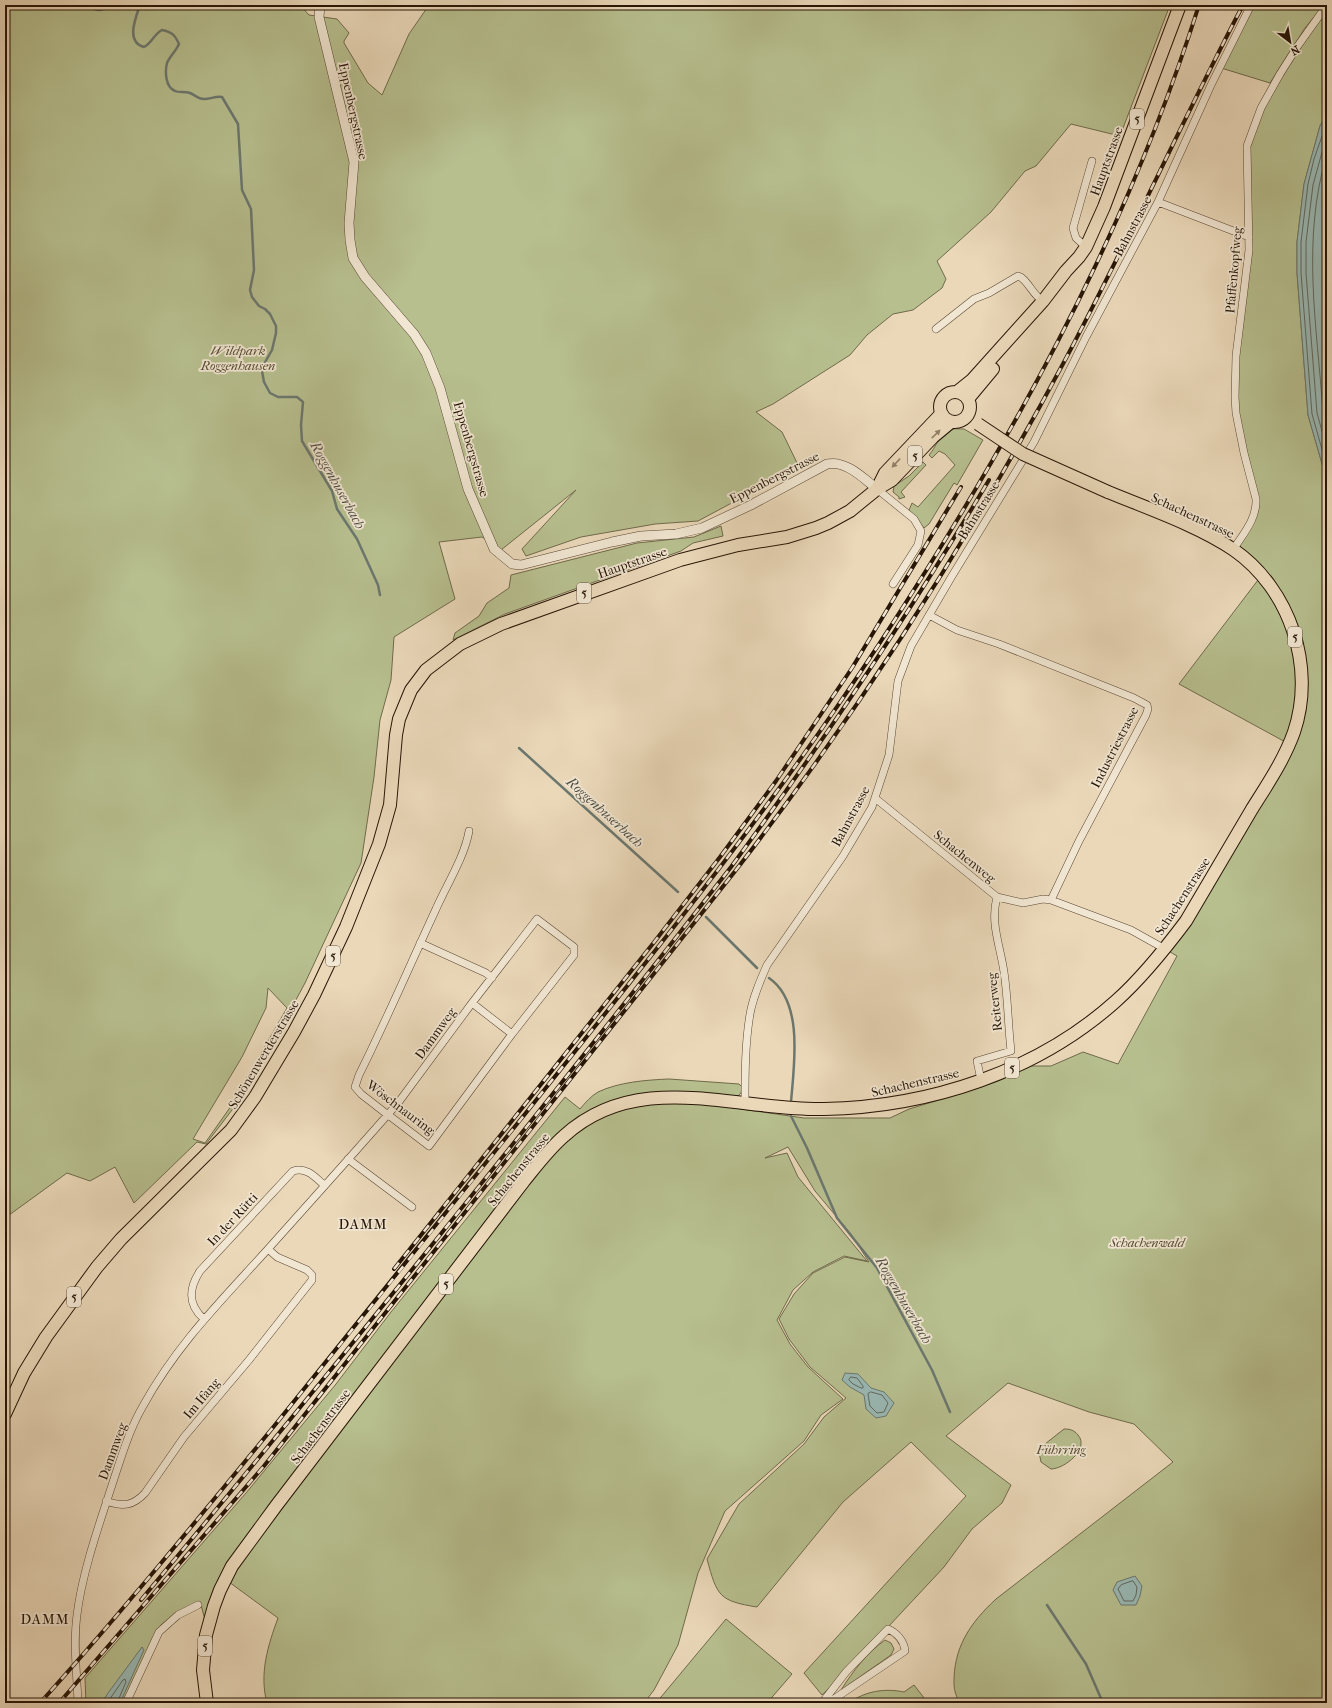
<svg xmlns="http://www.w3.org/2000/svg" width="1332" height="1708" font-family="'IM FELL French Canon',serif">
	<rect width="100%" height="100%" fill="#ead8b9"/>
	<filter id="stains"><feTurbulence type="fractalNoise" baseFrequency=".005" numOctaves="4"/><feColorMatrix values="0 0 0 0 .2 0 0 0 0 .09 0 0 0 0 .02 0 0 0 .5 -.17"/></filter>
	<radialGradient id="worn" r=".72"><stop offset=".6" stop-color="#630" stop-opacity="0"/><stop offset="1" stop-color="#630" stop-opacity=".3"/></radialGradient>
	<!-- green -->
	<path fill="#b7bf8f" stroke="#6f6a4a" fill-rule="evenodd" d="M5,5H300L309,15L337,19L349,33L344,41V43L368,83L382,95L409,34L429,5H1170L1120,136L1071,124L1036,166L1025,171L991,212L937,261L946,279L942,288L913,310L893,314L867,335L850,355L773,404L756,412L782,432L799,467L698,521L655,524L581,537L526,556L522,549L576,490L501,550L482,537L439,542L455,599L394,637L391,680L380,720L374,777L361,863L305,983L248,1089L206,1144L197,1142L134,1203L115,1167L90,1181L67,1173L5,1218ZM268,988L287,1008L229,1109L205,1143L193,1139L242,1057L266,1008Z
		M1255,5H1324L1305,28L1270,83L1221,68Z
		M1327,10V113L1320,126L1304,184L1297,242V273L1308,415L1327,481V1703H959C957,1697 954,1691 954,1685C953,1648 970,1623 996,1599L1173,1462L1134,1424L1089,1412L1008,1383L946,1436L1011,1485L1002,1503L972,1529L944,1567L846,1672L822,1695L804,1673L966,1496L911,1442L843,1502L757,1607C719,1601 717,1596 707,1559L739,1504L804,1444L824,1417L846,1398L810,1367L789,1339L779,1319L794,1294L813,1273L845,1257L869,1262L851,1234L815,1191L788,1147L765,1158L787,1153L798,1177L867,1261L844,1256L813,1272L793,1290L777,1320L790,1344L808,1367L843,1399L821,1415L804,1441L725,1511L698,1573L678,1645L654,1690L644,1703H302L297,1700L284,1703H267C259,1674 268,1645 278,1618L229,1582L245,1555L544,1164L569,1137L601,1116L633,1106L685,1101L804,1118H890L909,1109L975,1089L1027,1066H1051L1083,1052L1118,1064L1177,956L1165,949L1289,744L1179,684L1258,580L1233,550L1255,513L1235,397L1249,250L1250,146L1262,111L1280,77Z
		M964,429L983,440L957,485L954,483L929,524L924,528L909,510L912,503L918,507L955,465L945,454L939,451L932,458L929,455C936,447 940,434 950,430C954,428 959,429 964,429Z
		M923,462L926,465L901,492L905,497L899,499V497L893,492L894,486L909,476Z
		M721,526L723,536L693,543L681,551L505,614L453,640L455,633L479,616L487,603L509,588L511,575L637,543L694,537Z
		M669,1079L739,1084L742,1087L741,1093L736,1098C671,1090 632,1084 574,1122L248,1537L205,1620L201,1605L177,1613L162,1624L155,1634L123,1703H86L85,1678L246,1493L336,1384L391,1312L565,1097L580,1109C585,1103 591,1096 598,1092C619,1082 646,1080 669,1079Z
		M1064,1429C1070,1429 1074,1430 1078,1435C1090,1449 1064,1469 1051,1469L1041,1462L1039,1452L1045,1444Z
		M726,1619L792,1674L767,1703H656Z
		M885,1640L891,1643L894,1649L891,1655L841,1690C853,1671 867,1653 885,1640Z
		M914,1685L928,1703H849C865,1691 885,1688 904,1692Z"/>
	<!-- water -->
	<path fill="#99b9b5" stroke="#6b776f" d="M1327,113V481L1308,415L1297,273V242L1304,184L1320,126Z
		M845,1373L858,1374L871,1388L884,1392L894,1403L886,1416L876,1418L866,1409L864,1395L850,1387L842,1380Z
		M1135,1576L1142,1586L1140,1596L1136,1605H1121L1113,1590L1117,1582Z
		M142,1647L144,1650L120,1703H103V1701L108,1693Z"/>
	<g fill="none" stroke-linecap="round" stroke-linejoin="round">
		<!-- shore -->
		<path stroke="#60675e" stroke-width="1" d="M1327,122L1314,159L1308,184L1301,242V273L1312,414L1327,467
			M1327,134L1313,185L1306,242V273L1317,413L1327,449
			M1327,154C1301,239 1317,326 1323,412L1327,427
			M851,1377L857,1378L863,1386V1388H861L853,1384L849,1380Z
			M871,1392L882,1395L888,1403L884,1412L877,1413L870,1406L868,1394Z
			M1133,1581L1137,1587L1136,1595L1133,1601H1124L1118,1589L1121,1585Z
			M107,1703L123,1680L125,1679L126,1682L117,1703"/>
		<!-- stream -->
		<path stroke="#6b776f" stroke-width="2.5" d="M85,5C94,9 101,14 109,5
			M140,5C136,17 125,42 144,47C152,43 154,34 162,30C172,32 175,35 179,44C176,51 170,56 167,63C165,71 165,87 175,91C179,93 185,91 190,93C195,95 198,99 204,99C211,99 215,96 222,97L238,124L242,190L251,209L254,270L250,290L252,297L259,306L265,309L270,314L276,326V333L272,350L264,364L262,371L264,382L270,393L278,397H297L303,402L301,425L302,441L332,491L337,509L357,539L378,585L380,595
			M519,748L678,892
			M706,917L757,968
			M769,978C804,1002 794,1065 791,1102
			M791,1116L807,1148L837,1218L877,1268L932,1370L950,1412
			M1047,1605L1086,1664L1103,1703"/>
		<!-- minor casing -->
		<g stroke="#584633" stroke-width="8">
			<path id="minor" d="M1158,202L1249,237
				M1086,247L1076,238L1073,228L1092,161
				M936,329L974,299L989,293L1018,276C1027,278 1033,296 1043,301
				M877,489L914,519L921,531L918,545L893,584
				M1233,550C1243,534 1257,519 1256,499L1244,453L1236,413L1235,397L1236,356L1249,250L1247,146L1261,108L1280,74L1297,47L1327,5
				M929,615L957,630L999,644L1134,698L1147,705L1148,709L1146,715L1079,841L1051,900L1131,930L1165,949
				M875,798L997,897L1023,903L1043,899L1051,900
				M420,943L486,973L492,978
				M472,1003L512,1034
				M981,1080L977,1061L1011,1051C1008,1025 1008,998 1004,972C1000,945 990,923 997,897
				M745,1104C745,1074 745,1044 750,1014C753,997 760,981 767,965L843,856L872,807L889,755L898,681L911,646L952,576L1034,442L1086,337L1158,202L1211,85L1251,5
				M348,1159L412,1207
				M204,1319C187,1304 189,1288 200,1271L293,1171C307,1167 315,1177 324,1185
				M106,1501C123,1507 133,1506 145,1493L184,1437L249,1360L312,1280V1275L307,1270L277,1257L268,1249
				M78,1703C77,1674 73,1644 77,1615C82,1573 99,1525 112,1485C121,1458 129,1430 143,1406C177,1344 222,1300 268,1249C312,1200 355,1152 398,1103L472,1003L537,919L574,947V955L512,1034L429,1146L391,1117L388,1115L361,1094L355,1087L359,1075C386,1021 410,965 436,909C446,886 465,856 469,831
				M126,1703L159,1632L178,1615L198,1605
				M822,1703L846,1672L888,1629C897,1633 904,1641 905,1651L828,1703"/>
		</g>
		<!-- tertiary casing -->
		<g stroke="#584633" stroke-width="10">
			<path id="tertiary" d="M320,5L319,17L354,162L349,223L350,240L353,258L365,277L414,334L426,353L440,388L468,489L494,549L512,564L521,565L612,542L641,536L676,534L702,528L751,505L827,464C846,460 863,478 877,489"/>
		</g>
		<!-- primary casing -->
		<g stroke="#271506" stroke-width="14">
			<path id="primary" d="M940 407a15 15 0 1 1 30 0a15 15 0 1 1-30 0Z
				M957,392L972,380L1043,301L1066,271L1079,257L1086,247L1104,207L1180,5
				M968,399L993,369
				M877,489L885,473L941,414
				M5,1414L24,1373L46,1337L97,1267L121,1239L231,1130L255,1097L294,1032L314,995L346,927L379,844L390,805L396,735L399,719L411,690L426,670L460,644L501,624L680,560L738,545L787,537L816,528L828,523L850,511L877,489L892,480L933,437L951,422
				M207,1703L203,1670L206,1635L214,1606L220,1590L232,1566L276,1506L524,1181C537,1165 549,1149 564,1136C639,1068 735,1111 824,1109C929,1107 1037,1072 1116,1001C1143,977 1165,949 1186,921C1208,884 1230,846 1252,809C1267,785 1284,760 1294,732C1316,667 1290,589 1234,550C1199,526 1147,508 1108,492"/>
		</g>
		<!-- minor -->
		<use href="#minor" stroke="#f1e6d2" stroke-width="7"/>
		<!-- tertiary -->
		<use href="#tertiary" stroke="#f1e6d2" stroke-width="9"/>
		<!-- primary -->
		<use href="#primary" stroke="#ead8b9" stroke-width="12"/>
		<!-- rail casing -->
		<g stroke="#271506" stroke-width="4">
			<path id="rail" d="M394,1269L655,941L720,857L776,781L852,668L961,487
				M141,1600C342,1359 539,1114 731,867C823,742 910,613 989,480
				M40,1703C121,1613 198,1519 275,1425C360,1320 445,1215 529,1109C611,1006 694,904 772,798C840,706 903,610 962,512C1059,351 1142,185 1199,5
				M59,1703L264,1466L736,870C860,710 969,540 1064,362C1127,244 1181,123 1243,5"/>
		</g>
		<!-- rail -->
		<use href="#rail" stroke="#f1e6d2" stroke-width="2.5" stroke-dasharray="8" stroke-linecap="butt"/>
		<!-- primary-bridge casing -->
		<g stroke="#271506" stroke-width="14" stroke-linecap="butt">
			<path id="primary-bridge" d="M978,424L1023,454L1108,492"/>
		</g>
		<!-- primary-bridge -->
		<use href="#primary-bridge" stroke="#ead8b9" stroke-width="12"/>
	</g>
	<!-- one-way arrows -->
	<defs><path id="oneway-solid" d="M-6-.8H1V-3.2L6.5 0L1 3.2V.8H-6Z"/></defs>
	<g fill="#928068">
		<use href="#oneway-solid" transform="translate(936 434) rotate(-44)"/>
		<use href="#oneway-solid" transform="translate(896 463) rotate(133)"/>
	</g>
	<g text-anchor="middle" stroke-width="3.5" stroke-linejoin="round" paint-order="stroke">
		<!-- shield labels -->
		<g fill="#f1e6d2" stroke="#645443" stroke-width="1">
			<rect x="1130" y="109" width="14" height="20" rx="3"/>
			<rect x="908" y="446" width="14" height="20" rx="3"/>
			<rect x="577" y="583" width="14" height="20" rx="3"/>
			<rect x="1288" y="627" width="14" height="20" rx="3"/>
			<rect x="326" y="946" width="14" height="20" rx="3"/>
			<rect x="1005" y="1058" width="14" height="20" rx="3"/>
			<rect x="439" y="1274" width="14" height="20" rx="3"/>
			<rect x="67" y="1287" width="14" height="20" rx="3"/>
			<rect x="198" y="1636" width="14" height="20" rx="3"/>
		</g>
		<g font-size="12" font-weight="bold" fill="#271506">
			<text x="1137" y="123">5</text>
			<text x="915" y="460">5</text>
			<text x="584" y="597">5</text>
			<text x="1295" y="641">5</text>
			<text x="333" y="960">5</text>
			<text x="1012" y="1072">5</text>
			<text x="446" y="1288">5</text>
			<text x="74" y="1301">5</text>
			<text x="205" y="1650">5</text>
		</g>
		<!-- street labels -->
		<g font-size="13" fill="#271506" stroke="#f1e6d2">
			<text transform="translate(354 111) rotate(78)" y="5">Eppenbergstrasse</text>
			<text transform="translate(1106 161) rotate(-70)" y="5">Hauptstrasse</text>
			<text transform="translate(1132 226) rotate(-62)" y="5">Bahnstrasse</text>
			<text transform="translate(1233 270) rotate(-85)" y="5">Pfaffenkopfweg</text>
			<text transform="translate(472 449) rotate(74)" y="5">Eppenbergstrasse</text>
			<text transform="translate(774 477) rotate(-27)" y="5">Eppenbergstrasse</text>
			<text transform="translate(978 510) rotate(-58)" y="5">Bahnstrasse</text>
			<text transform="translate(1193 515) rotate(25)" y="5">Schachenstrasse</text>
			<text transform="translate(632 562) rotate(-19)" y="5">Hauptstrasse</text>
			<text transform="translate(1114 747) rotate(-63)" y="5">Industriestrasse</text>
			<text transform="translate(850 816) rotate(-62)" y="5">Bahnstrasse</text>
			<text transform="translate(965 856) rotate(39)" y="5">Schachenweg</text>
			<text transform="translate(1182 896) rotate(-57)" y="5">Schachenstrasse</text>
			<text transform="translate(994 1002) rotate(-96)" y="5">Reiterweg</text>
			<text transform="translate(435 1033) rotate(-54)" y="5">Dammweg</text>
			<text transform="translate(263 1054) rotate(-59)" y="5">Schönenwerderstrasse</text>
			<text transform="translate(915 1082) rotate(-13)" y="5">Schachenstrasse</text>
			<text transform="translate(401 1107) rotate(37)" y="5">Wöschnauring</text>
			<text transform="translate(518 1169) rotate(-51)" y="5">Schachenstrasse</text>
			<text transform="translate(232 1219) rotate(-47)" y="5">In der Rütti</text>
			<text transform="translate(201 1398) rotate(-50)" y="5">Im Ifang</text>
			<text transform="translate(320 1426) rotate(-53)" y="5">Schachenstrasse</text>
			<text transform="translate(112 1451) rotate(-70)" y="5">Dammweg</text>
		</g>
		<!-- park labels -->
		<g font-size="13" font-style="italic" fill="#52482f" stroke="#f1e6d2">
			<text x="238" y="355">Wildpark<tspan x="238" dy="15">Roggenhausen</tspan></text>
			<text x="1147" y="1247">Schachenwald</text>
			<text x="1061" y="1454">Führring</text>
		</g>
		<!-- water labels -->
		<g font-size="14" font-style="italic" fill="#4f4e43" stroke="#f1e6d2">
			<text transform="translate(338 485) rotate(61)" y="5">Roggenhuserbach</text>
			<text transform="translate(605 812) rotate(42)" y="5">Roggenhuserbach</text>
			<text transform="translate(904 1300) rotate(60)" y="5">Roggenhuserbach</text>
		</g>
		<!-- neighbourhood labels -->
		<g font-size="14" letter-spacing="1" fill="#271506" stroke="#f1e6d2">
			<text x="363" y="1229">DAMM</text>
			<text x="45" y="1624">DAMM</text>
		</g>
	</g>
	<!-- margin -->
	<rect width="1332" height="1708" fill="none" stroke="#ead8b9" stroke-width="20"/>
	<rect x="6" y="6" width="1320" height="1696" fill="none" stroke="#271506" stroke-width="2"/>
	<rect x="10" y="10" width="1312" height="1688" fill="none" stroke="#271506"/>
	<!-- north arrow -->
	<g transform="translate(1290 42) rotate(149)" stroke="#f1e6d2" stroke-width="3" paint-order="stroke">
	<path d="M0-3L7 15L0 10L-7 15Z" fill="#271506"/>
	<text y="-6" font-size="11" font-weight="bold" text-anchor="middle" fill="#271506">N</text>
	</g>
	<rect width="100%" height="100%" filter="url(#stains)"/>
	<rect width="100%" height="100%" fill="url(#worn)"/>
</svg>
